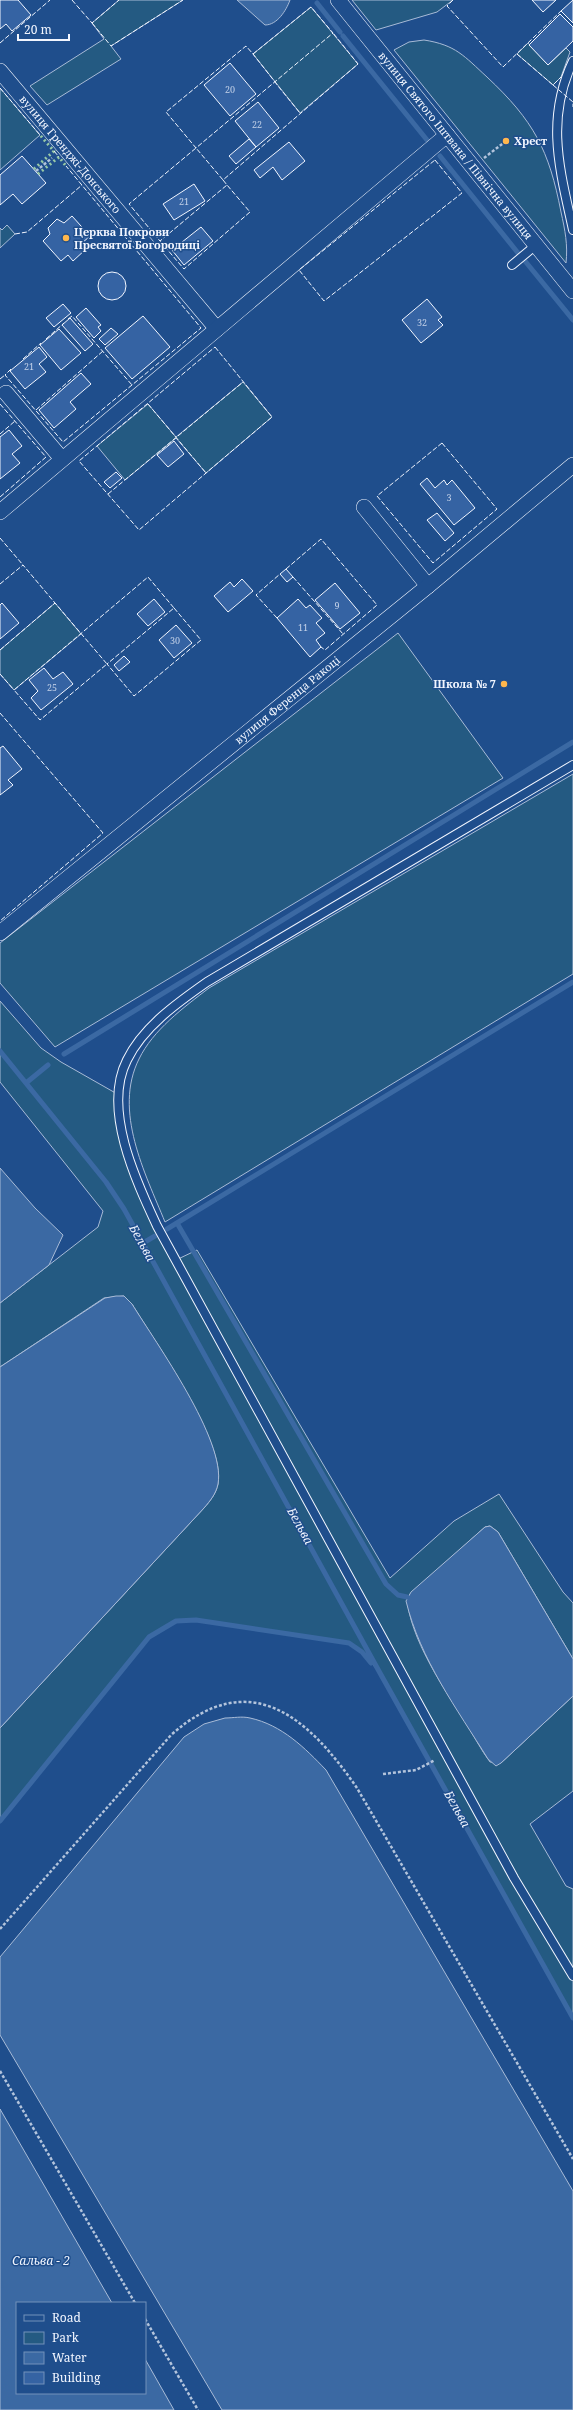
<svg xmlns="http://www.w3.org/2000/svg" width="573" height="2410" font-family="'Noto Serif',serif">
	<rect width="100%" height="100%" fill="#1f4e8c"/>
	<!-- green -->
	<path fill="#245a82" stroke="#a8bbd7" d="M119,0H183L111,46L121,59L47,105L30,86L104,39L92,23Z
		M352,0H453L437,12L376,30Z
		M311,7L358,64L300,113L253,54Z
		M424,40C456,45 464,56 487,77C534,121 549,150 561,212C565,230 568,245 566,263L394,50L409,42Z
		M528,43L548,65L566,48L570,52L561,77L553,85L517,54Z
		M0,88L40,135L0,170Z
		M7,225L15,234L0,248V228L2,230Z
		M243,382L272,417L206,473L176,438L125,480L97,446L148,404L176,437Z
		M55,603L81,634L14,690L0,674V650Z
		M398,633L503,778L55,1047L0,983V943Z
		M573,774V974L165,1222C145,1173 113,1111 139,1059C153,1030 183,1008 209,988Z
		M0,1001L41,1048L61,1062L119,1095L127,1153L176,1260L197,1250L390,1578L454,1521L499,1494L563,1592L573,1603V1659L498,1532L490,1526L485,1527L407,1597C409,1637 444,1689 466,1723C474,1736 481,1750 490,1762L501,1763L573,1696V1791L530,1824L566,1886L573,1889V2018L380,1673L362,1652L349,1643L196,1620C177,1620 164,1626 149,1637L0,1821V1728L204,1508C210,1501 216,1494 218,1484C226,1442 155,1342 132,1304L124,1296L104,1298L0,1367V1303L98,1227L103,1211L0,1082Z"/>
	<!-- water -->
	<path fill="#3b69a3" stroke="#a8bbd7" d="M237,0H290C286,11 277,25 265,25Z
		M0,1168L35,1208L63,1235L49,1265L0,1303Z
		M116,1296H124L132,1304C156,1343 226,1440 218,1484C216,1494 210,1501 204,1508L0,1728V1367L105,1298Z
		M490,1526L498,1532L573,1659V1696L501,1763L496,1766L488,1759C457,1709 420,1659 406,1601L411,1592L485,1527Z
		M225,1718C233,1718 242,1716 250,1718C282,1725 305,1748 326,1770L573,2191V2410H222L0,2035V1957L184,1737L204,1724Z
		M0,2109L112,2303H17V2393H145V2359L174,2410H0Z"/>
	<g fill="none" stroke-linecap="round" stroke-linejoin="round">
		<!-- stream -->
		<path stroke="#3b69a3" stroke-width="5" d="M317,3L340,32
			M343,36L427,140
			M440,156L518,253
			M525,261L573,320
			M0,1051L106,1182L124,1209L380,1673L573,2018
			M64,1054L573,742
			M26,1083L48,1065
			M177,1223L386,1584L398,1595L407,1597
			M167,1229L573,982
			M143,1243L155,1236
			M0,1821L149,1637L176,1621L196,1620L349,1643L362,1652L371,1663"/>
	</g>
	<!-- building -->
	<path fill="#3563a3" stroke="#f2f6ff" d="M0,0H18L31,15L12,31L6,24L0,29Z
		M532,0H556L543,12Z
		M573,0V23L561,11Z
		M560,14L573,27V41L548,65L529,45Z
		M230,63L256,94L230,116L204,85Z
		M258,102L279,128L256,147L235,121Z
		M249,139L256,147L236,164L229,156Z
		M289,142L305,161L282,180L273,167L260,178L254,170Z
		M22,156L46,183L22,204L13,194L0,205V175Z
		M194,184L205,201L174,220L163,204Z
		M72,216L90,236L81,244L86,249L73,261L68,255L61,261L43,241L50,234L48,228L57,219L64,223Z
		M201,227L213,241L184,265L172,250Z
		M98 286a14 14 0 1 1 28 0a14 14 0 1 1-28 0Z
		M427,299L442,317L438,320L443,325L421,343L402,320Z
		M63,304L71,313L54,327L46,318Z
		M86,308L101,325L98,327L101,331L94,338L76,317Z
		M143,316L170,347L132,379L105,348Z
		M70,318L93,344L85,351L62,325Z
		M111,328L118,334L105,345L99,339Z
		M59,329L81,353L61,370L40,345Z
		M39,347L47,357L39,364L46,372L25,389L10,371Z
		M81,373L91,384L70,402L76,409L54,428L39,410Z
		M9,430L22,446L12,454L20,463L0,479V437Z
		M174,441L184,454L168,467L157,455Z
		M116,472L122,478L110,488L104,482Z
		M427,478L435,488L444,480L447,485L452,480L475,508L454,525L420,484Z
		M437,513L454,533L445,541L427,520Z
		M286,569L293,577L287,582L280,574Z
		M242,579L253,591L228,612L214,596L230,582L234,587Z
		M335,583L360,613L340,629L315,600Z
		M154,599L165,612L148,626L137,614Z
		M298,599L306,608L310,605L322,618L316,623L325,633L316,640L321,647L310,657L277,618Z
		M2,603L19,623L0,639V605Z
		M176,625L192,643L174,658L159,640Z
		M124,656L130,662L119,671L114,665Z
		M44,668L53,679L63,672L73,684L41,710L31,698L38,691L29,680Z
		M3,746L22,769L8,780L13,785L0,795V748Z"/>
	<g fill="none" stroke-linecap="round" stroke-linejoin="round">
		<!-- service casing -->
		<g stroke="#f2f6ff" stroke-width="10">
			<path id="service" d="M573,61C545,120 560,170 573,230
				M512,265L536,245
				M573,765L207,982C177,1003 143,1027 127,1060C102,1109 136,1181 157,1226L514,1878L573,1976"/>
		</g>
		<!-- minor casing -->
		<g stroke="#f2f6ff" stroke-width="16">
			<g id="minor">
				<path id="s1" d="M338,0L573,291"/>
				<path id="s2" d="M0,71L217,329"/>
				<path d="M6,393L62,459"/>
				<path d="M364,507L428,586"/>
				<path d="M0,512L447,135"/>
				<path id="s3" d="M0,933L428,586L573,465"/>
			</g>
		</g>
		<!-- path -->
		<path stroke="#b3c4dc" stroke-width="2.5" stroke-dasharray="3 2" stroke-linecap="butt" d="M484,158L506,141
			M36,171L52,158
			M383,1774L416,1770L435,1760
			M0,1929L171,1735C250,1665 308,1717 357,1788L573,2159
			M0,2071L135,2303
			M145,2319L198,2410"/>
		<!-- service -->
		<use href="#service" stroke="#1f4e8c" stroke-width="8"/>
		<!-- minor -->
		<use href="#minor" stroke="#1f4e8c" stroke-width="15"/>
		<!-- hedge -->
		<path stroke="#97c8a6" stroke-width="3" stroke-dasharray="2 3" stroke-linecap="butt" d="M34,169L54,151L40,135
			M38,174L59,157L66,166"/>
		<!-- fence -->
		<path stroke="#f2f6ff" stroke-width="1" stroke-dasharray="5 2" stroke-linecap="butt" d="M72,0L92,23L119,0
			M453,0L447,6L503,67L562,10
			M92,23L111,46L183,0
			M0,43L50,0
			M253,54L311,7L333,33L196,148L166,112L246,46L253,54L275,82L278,86L300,113
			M517,54L553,85L561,77
			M553,85L573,102V107
			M0,88L40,135
			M54,151L59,157
			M435,160L462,193L324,301L299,270Z
			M223,180L227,185L160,241L129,204L196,148L223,180L358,64L333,33
			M15,234L27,232L82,185
			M160,241L184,269L250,212L227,185
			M68,319L72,316L132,385
			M46,339L64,323
			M215,347L272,417L139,530L79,461Z
			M23,359L41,343
			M11,369L5,375L63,442L201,328L66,166
			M0,379L5,375
			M0,404L46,457L0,497
			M148,404L206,473
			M36,410L103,351
			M0,434L15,421
			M442,443L497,509L433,563L377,496Z
			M108,494L243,382
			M0,538L23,565
			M286,569L321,539L377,605L325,650L321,647
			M293,577L343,634
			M0,584L23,565L55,603
			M174,608L201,640L134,696L107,664Z
			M277,618L256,595L280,574
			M0,650L55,603L107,664L40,720L14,690L148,577L174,608
			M0,674L14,690
			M0,713L103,833L0,921"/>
	</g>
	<!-- markers -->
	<g fill="#ffb74d" stroke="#1f4e8c" stroke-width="1.5">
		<circle cx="506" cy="141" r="4"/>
		<circle cx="66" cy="238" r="4"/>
		<circle cx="504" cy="684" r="4"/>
	</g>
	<g text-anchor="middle" stroke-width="3" stroke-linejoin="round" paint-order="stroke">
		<!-- number labels -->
		<g font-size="9" fill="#c3d1e8">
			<text x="230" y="93">20</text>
			<text x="257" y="128">22</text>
			<text x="184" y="205">21</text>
			<text x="422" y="326">32</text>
			<text x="29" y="370">21</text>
			<text x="449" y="501">3</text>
			<text x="337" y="609">9</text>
			<text x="303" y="631">11</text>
			<text x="175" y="644">30</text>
			<text x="52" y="691">25</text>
		</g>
		<!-- poi labels -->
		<g font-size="11" font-weight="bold" fill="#f2f6ff" stroke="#1f4e8c" text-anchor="start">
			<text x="514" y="145">Хрест</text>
			<text x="74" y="236">Церква Покрови<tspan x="74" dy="13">Пресвятої Богородиці</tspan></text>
			<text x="496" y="688" text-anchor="end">Школа № 7</text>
		</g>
		<!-- street labels -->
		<g font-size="11" fill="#f2f6ff" stroke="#1f4e8c">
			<text dy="4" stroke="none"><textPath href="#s1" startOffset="187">вулиця Святого Іштвана / Північна вулиця</textPath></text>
			<text dy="4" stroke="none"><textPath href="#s2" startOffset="109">вулиця Гренджі-Донського</textPath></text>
			<text dy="4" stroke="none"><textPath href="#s3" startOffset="370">вулиця Ференца Ракоці</textPath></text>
		</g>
		<!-- water labels -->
		<g font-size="12" font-style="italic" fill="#f2f6ff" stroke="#1f4e8c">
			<text transform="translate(142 1243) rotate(61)" y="4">Бельва</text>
			<text transform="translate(300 1526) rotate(61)" y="4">Бельва</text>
			<text transform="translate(457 1809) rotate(61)" y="4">Бельва</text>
			<text x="41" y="2265">Сальва - 2</text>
		</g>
	</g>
	<!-- legend -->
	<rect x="16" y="2302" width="130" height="92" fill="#1f4e8c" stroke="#7391ba"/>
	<rect x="24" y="2315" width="20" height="6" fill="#1f4e8c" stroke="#7391ba"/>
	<text x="52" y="2322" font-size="12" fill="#f2f6ff">Road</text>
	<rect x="24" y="2332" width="20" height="12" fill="#245a82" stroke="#7391ba"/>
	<text x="52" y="2342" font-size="12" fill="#f2f6ff">Park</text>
	<rect x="24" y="2352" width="20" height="12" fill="#3b69a3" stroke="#7391ba"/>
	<text x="52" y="2362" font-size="12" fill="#f2f6ff">Water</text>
	<rect x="24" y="2372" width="20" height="12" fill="#3563a3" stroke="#7391ba"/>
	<text x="52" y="2382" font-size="12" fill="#f2f6ff">Building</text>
	<!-- scale -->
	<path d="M18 34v6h51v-6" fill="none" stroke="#f2f6ff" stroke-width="2"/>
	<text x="24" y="34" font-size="12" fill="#f2f6ff" stroke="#1f4e8c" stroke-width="3" paint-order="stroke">20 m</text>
</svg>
